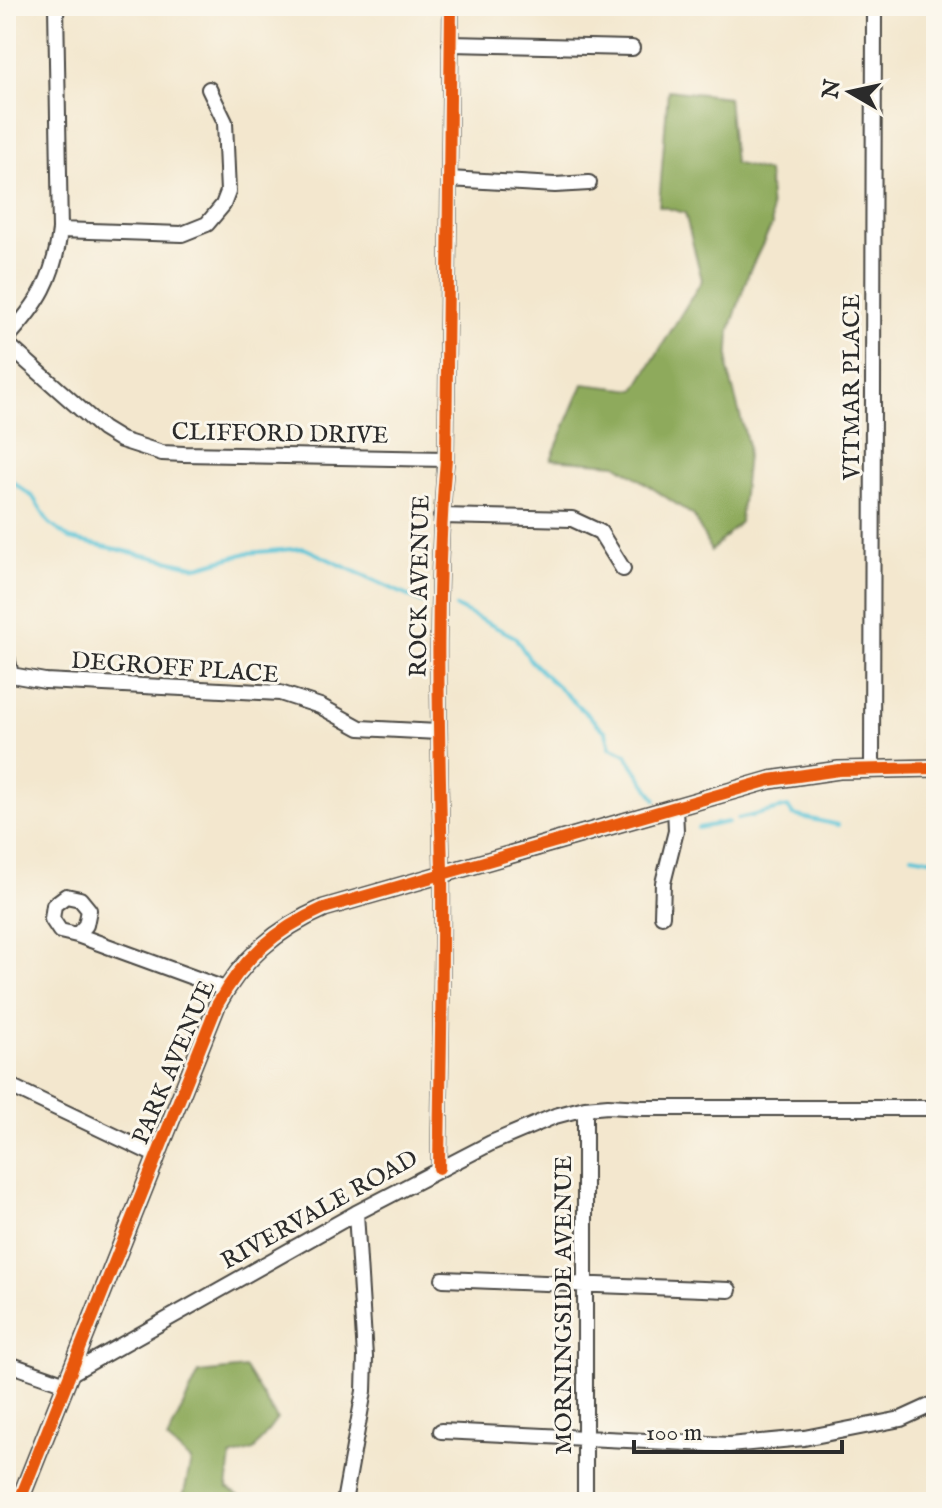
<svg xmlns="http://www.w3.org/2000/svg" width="942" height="1508" font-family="'IM FELL English',serif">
	<rect width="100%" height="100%" fill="#fbf7ec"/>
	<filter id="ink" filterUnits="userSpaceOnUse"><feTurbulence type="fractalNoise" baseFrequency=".0125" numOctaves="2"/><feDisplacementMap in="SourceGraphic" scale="16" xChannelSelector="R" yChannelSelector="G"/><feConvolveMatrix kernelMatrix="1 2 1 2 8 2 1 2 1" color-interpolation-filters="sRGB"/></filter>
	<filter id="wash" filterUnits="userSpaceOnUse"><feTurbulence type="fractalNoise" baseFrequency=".006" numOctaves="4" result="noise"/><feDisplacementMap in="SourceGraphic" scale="32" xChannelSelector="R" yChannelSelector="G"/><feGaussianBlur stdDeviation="1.8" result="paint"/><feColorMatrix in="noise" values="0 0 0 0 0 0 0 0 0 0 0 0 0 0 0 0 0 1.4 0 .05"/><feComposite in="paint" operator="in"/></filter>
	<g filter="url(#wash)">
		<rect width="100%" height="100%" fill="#f3e7ce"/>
		<!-- forest -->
		<path fill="#8eaa5c" stroke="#5c6a44" stroke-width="2" d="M668,90L728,97L734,163L768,172L772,225L749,272L730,330L728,370L748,445L740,522L711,551L694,516L616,464L551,459L583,384L635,390L702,280L685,213L659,206Z
			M245,1368L277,1419L254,1450L231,1457L227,1488L250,1502H182L191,1461L167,1440L199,1373Z"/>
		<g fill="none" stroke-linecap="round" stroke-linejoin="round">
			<!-- stream -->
			<path stroke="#5ac3d6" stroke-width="4" d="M6,477L33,497L49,523L70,539L198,567L247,553L304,548L423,603
				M456,607L515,637L530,660L543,673L606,732L610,747L626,754L656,800
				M738,819L788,807L793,815L838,825
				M698,828L728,822
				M912,856L936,860"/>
		</g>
	</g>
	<g filter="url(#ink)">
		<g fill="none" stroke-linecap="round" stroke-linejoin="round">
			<!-- minor casing -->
			<g stroke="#494743" stroke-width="18">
				<path id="minor" d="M450,44L632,48
					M449,179L555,185L589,183
					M60,230L182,234L207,224L223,205L228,192L225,122L209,89
					M6,339C39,303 54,279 60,230L56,6
					M6,343L103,429L121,440L162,453L184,454L446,459
					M441,516L572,519L600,532L623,569
					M6,652L11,675
					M11,675L45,681L280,693L320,706L360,728L438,732
					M872,769L874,6
					M66,896L80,899L89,910L86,925L77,935L60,931L52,919L54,905Z
					M662,916L663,883L676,831L675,807
					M77,935L225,989
					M6,1084L157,1156
					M585,1108V1502
					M439,1168C440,1069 443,970 442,871C439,734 434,596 446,459L451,6
					M443,1279L729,1290
					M6,1363L66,1384
					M70,1374L356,1213L491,1143L555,1116L585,1108L608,1106L642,1108H936
					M441,1431L729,1445L804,1438L901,1419L936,1403
					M344,1502L364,1391L365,1357L356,1213"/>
			</g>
			<!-- tertiary casing -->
			<g stroke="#494743" stroke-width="20">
				<path id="tertiary" d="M19,1502L217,1005C242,959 276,929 324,908L770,780L839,770L936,768"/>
			</g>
			<!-- minor -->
			<use href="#minor" stroke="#fff" stroke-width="14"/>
			<!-- tertiary -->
			<use href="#tertiary" stroke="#fff" stroke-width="16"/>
			<!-- cycleway casing -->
			<g stroke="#fbf7ec" stroke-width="17">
				<path id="cycleway" d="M439,1168C440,1069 443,970 442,871C439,734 434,596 446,459L451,6
					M19,1502L217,1005C242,959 276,929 324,908L770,780L839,770L936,768"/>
			</g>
			<!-- cycleway -->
			<use href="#cycleway" stroke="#e8590c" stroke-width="12"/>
		</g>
	</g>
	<g text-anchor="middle" stroke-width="6" stroke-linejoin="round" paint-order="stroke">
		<!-- street labels -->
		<g font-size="24" fill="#2b2b2b" stroke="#fbf7ec">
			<text transform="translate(851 387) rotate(-90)" y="8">VITMAR PLACE</text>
			<text transform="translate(280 433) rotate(1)" y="8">CLIFFORD DRIVE</text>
			<text transform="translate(419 586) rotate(-89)" y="8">ROCK AVENUE</text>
			<text transform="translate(175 667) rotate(4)" y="8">DEGROFF PLACE</text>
			<text transform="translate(173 1062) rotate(-67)" y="8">PARK AVENUE</text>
			<text transform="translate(319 1209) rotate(-29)" y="8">RIVERVALE ROAD</text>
			<text transform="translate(563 1305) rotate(-90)" y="8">MORNINGSIDE AVENUE</text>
		</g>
	</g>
	<!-- margin -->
	<rect width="942" height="1508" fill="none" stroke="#fbf7ec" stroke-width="32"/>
	<!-- north arrow -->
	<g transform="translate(850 92) rotate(279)" stroke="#fbf7ec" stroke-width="6" paint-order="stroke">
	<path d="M0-6L14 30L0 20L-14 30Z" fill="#2b2b2b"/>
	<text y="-12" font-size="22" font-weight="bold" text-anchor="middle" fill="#2b2b2b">N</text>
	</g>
	<!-- scale -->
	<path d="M634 1440v12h208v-12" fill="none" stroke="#2b2b2b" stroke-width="4"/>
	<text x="646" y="1440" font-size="24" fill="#2b2b2b" stroke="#fbf7ec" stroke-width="6" paint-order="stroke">100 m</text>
</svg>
